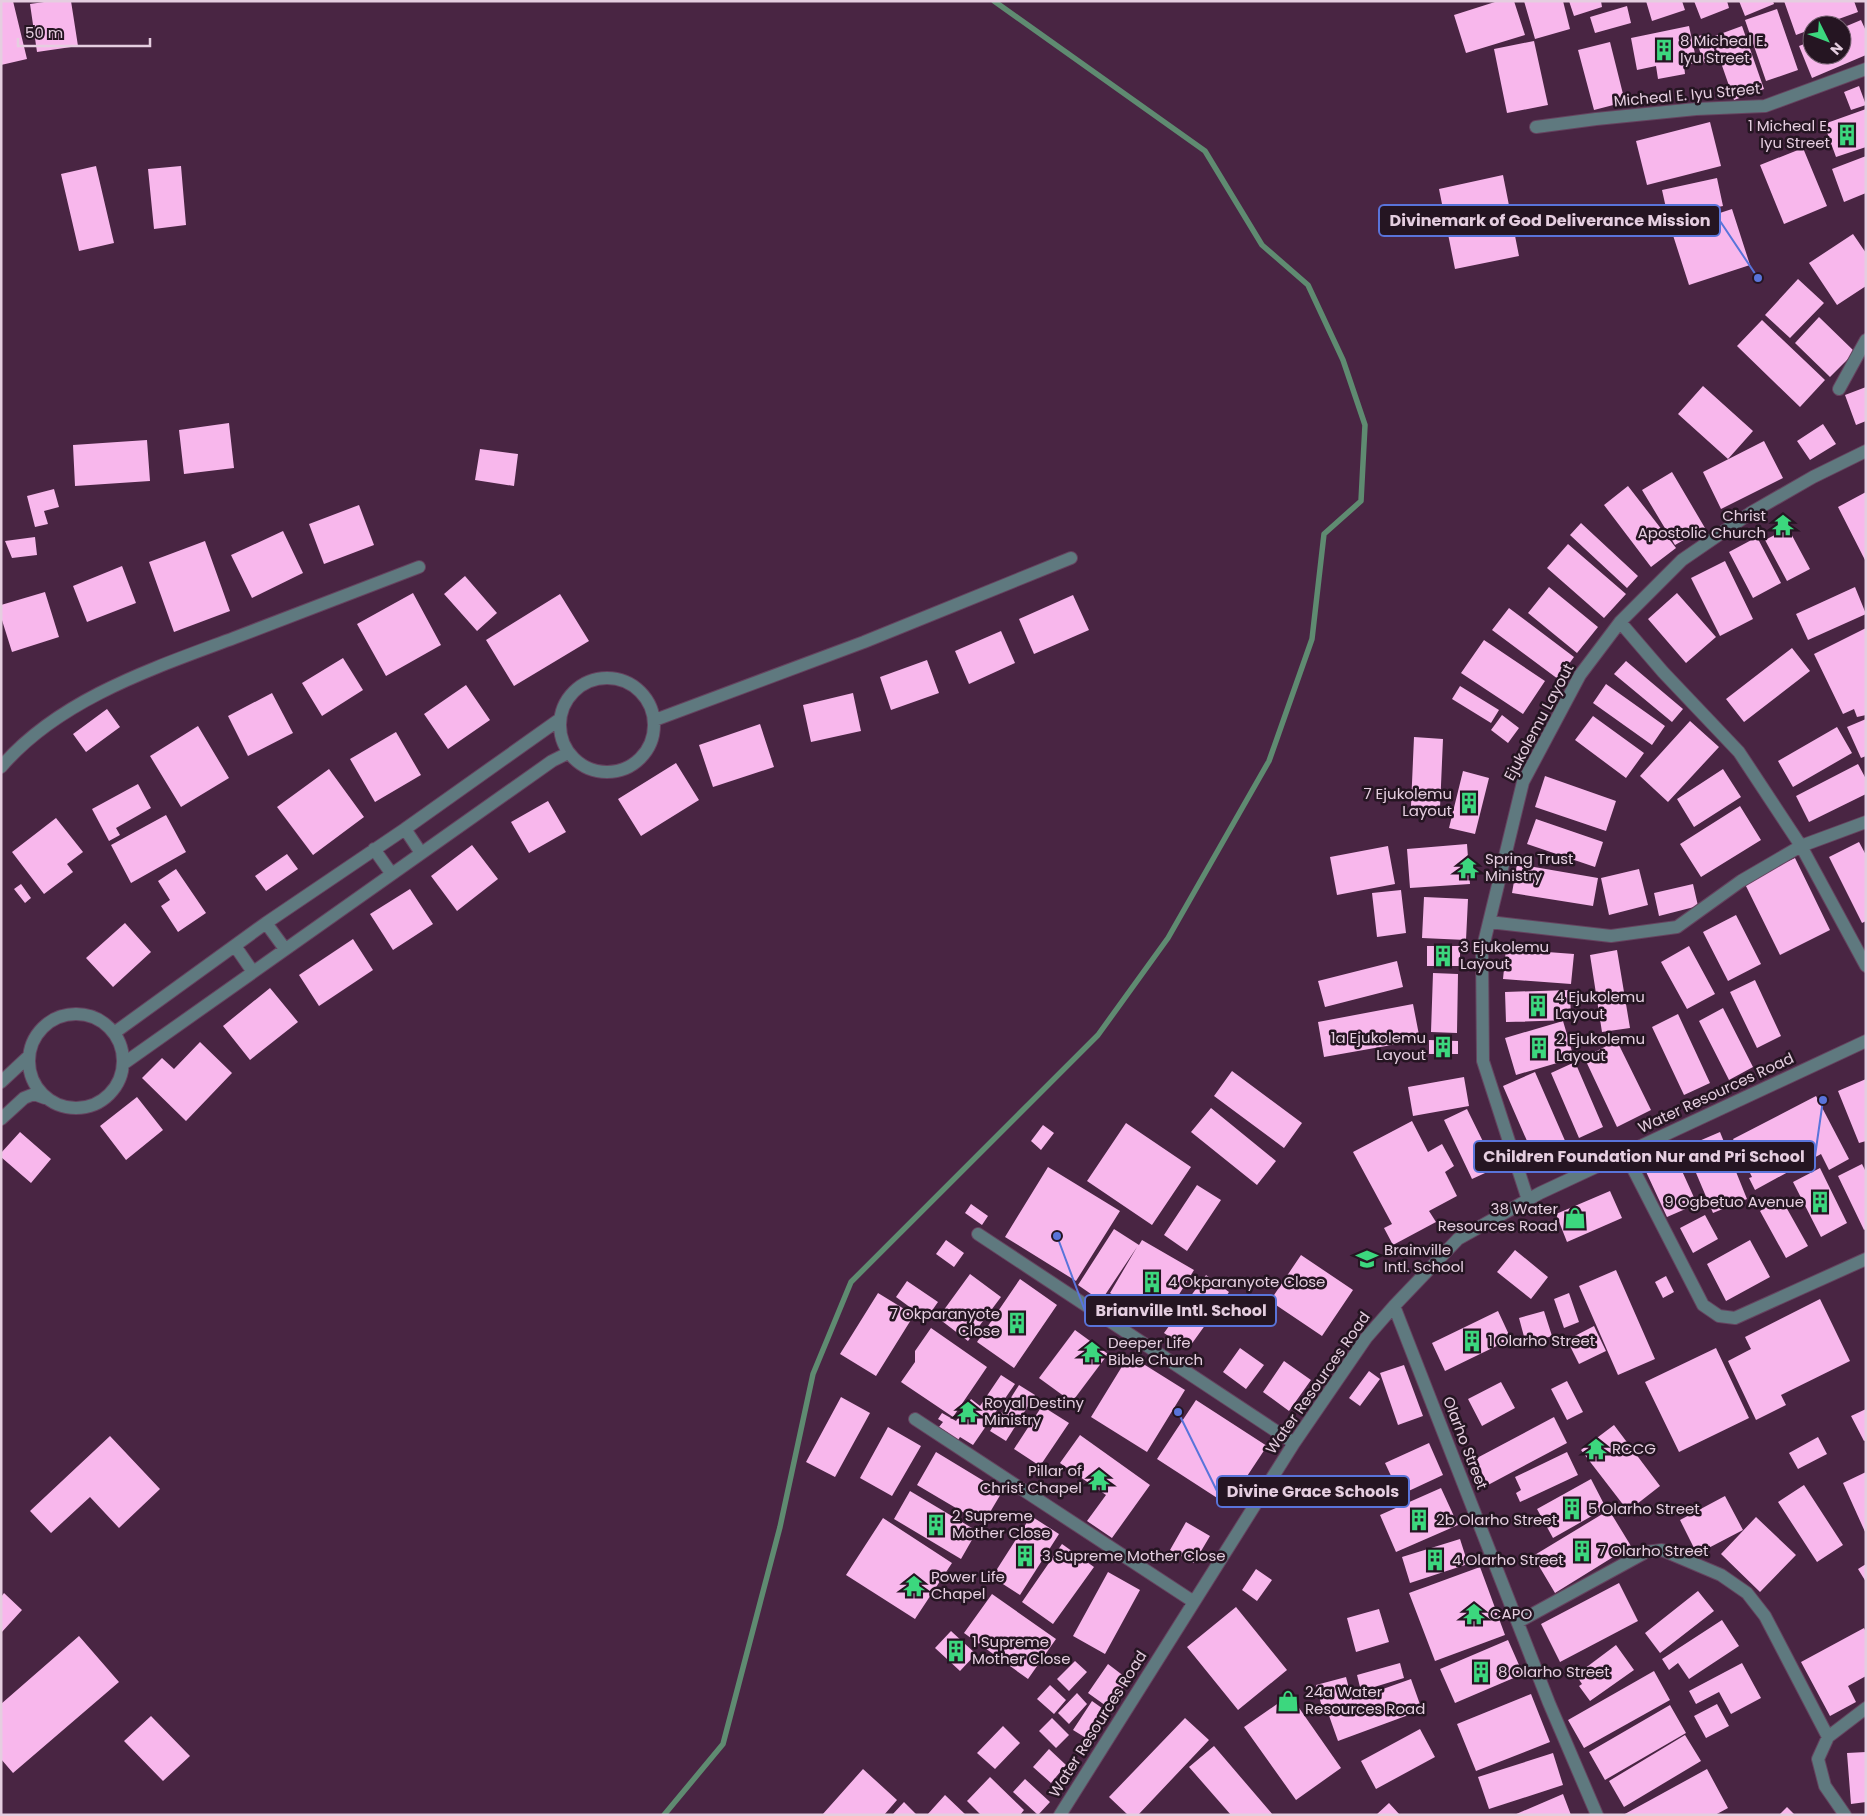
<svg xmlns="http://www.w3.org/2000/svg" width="1867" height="1816" font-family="Poppins,sans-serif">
	<rect width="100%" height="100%" fill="#492543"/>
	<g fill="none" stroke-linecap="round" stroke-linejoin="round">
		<!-- stream -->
		<path stroke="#5f8b71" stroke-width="5.5" d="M664,1815L723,1744L780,1527L813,1374L851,1282L1098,1035L1168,938L1269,761L1312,639L1324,534L1361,501L1365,425L1343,360L1308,285L1262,245L1205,151L994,1"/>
	</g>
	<!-- building -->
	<path fill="#f8b7ec" d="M1,1H13L27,59L1,65Z
		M51,1H71L78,46L37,52L30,4Z
		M1498,1H1514L1525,35L1466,53L1454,15Z
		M1524,1H1563L1570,29L1535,39Z
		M1569,1H1601L1602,7L1574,16Z
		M1646,1H1682L1685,10L1652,21Z
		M1694,1H1727L1729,8L1701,19Z
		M1739,1H1773L1774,4L1745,16Z
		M1784,1H1854L1858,12L1822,25H1812V29L1796,35Z
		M1627,6L1631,23L1595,33L1590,17Z
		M1777,9L1798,70L1766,81L1745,20Z
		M1861,20L1866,31V55L1812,78L1799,46L1812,41V55H1842V28Z
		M1689,26L1697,63L1684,65L1685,74L1658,79L1656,66L1637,70L1631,38Z
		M1742,26L1764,89L1734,100L1712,37Z
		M1709,33L1717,59L1704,63L1695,37Z
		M1534,41L1548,105L1507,113L1494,49Z
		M1610,42L1625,102L1594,110L1578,50Z
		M1859,86L1866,105L1851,110L1844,92Z
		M1866,109V147L1836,157L1824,124Z
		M1710,122L1721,166L1647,185L1636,141Z
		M1803,148L1827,206L1784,224L1760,165Z
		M1866,156V193L1844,202L1832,169Z
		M96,166L114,243L79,251L61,174Z
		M181,166L186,225L154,229L148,169Z
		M1503,175L1519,256L1455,269L1439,189Z
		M1717,178L1723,206L1668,217L1662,190Z
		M1732,209L1750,265L1689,285L1671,229Z
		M1853,234L1866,253V286L1837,305L1809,263Z
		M1798,279L1824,303L1790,338L1765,315Z
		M1819,317L1855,352L1830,377L1795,343Z
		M1762,320L1825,380L1800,407L1737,346Z
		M1703,386L1753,431L1728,459L1678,414Z
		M1866,387V421L1856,425L1845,395Z
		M229,423L234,468L184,474L179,430Z
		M1823,424L1836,444L1810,460L1797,441Z
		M147,440L150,481L75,486L73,445Z
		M1764,441L1783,478L1721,509L1703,472Z
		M480,449L518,454L514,486L475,480Z
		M1672,472L1705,528L1675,545L1642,490Z
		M1628,486L1676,548L1651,567L1604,505Z
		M54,489L59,507L44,511L48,524L35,527L27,496Z
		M1866,492V562L1838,507Z
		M359,505L374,545L324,564L309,524Z
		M1581,523L1638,576L1627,588L1570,535Z
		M1788,528L1810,569L1787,581L1765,540Z
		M283,531L303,573L252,598L231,555Z
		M35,537L37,555L12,558L5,541Z
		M1757,537L1781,583L1753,598L1729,552Z
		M205,541L230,611L174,632L149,562Z
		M1568,544L1626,594L1604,618L1547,568Z
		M1725,561L1753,619L1720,636L1691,578Z
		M122,566L136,603L87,622L73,586Z
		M465,576L497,613L477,631L444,594Z
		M1549,587L1598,627L1577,653L1528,613Z
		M1855,587L1866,614L1808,640L1796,614Z
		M45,592L59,637L12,652L1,617V605Z
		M413,593L441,645L386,676L357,624Z
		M1677,593L1716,637L1686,663L1648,619Z
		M560,594L589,641L514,686L486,640Z
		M1073,595L1089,630L1034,654L1019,619Z
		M1509,608L1574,657L1558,679L1492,630Z
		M1866,628V715L1857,717L1854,709L1843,714L1814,654Z
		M1001,631L1015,663L969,684L955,651Z
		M1484,640L1545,681L1523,714L1461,673Z
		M1792,648L1810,671L1744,722L1726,699Z
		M343,658L363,690L322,716L302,683Z
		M927,660L939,693L891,710L880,677Z
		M1626,661L1683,709L1672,722L1614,674Z
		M1606,684L1665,726L1652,745L1593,703Z
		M466,685L490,720L448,749L424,714Z
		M1460,686L1499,710L1491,723L1452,699Z
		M272,693L293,733L248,756L228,716Z
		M853,693L861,731L811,742L803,705Z
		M107,709L120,727L86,752L73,734Z
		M1502,715L1519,728L1508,743L1491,730Z
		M1593,716L1644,753L1626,778L1575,740Z
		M1866,719V756L1861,758L1847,727Z
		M1690,721L1719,747L1668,802L1640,776Z
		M760,724L774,767L713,787L699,745Z
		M198,726L229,778L181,807L150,756Z
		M1837,727L1852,753L1793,787L1778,761Z
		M396,732L421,775L375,802L350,759Z
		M1414,737L1443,739L1440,808L1411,806Z
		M676,763L699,800L641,836L618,799Z
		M1858,764L1866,779V794L1809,822L1796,796Z
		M329,769L364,817L313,855L277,807Z
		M1723,769L1741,797L1694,827L1677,799Z
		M1463,771L1489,778L1475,834L1449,828Z
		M1545,776L1616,801L1606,831L1535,807Z
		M138,784L151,808L116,828L120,835L109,841L92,809Z
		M548,801L566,832L529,853L511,822Z
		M1740,806L1761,840L1701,877L1680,844Z
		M166,815L186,852L131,883L111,845Z
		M56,818L83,852L67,864L73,872L44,894L12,852Z
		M1536,819L1603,842L1595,867L1527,844Z
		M1859,842L1866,855V921L1862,923L1829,857Z
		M1467,844L1470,884L1410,888L1407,849Z
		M472,845L498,879L457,911L431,876Z
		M1388,846L1395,884L1337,895L1330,857Z
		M287,854L298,869L266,891L255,876Z
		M1795,858L1830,930L1780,955L1744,882Z
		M1517,864L1598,878L1593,906L1512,893Z
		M176,869L206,913L178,932L161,906L170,900L158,881Z
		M1639,869L1648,905L1609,915L1601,878Z
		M21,884L31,898L25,903L14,889Z
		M1693,884L1698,906L1659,916L1654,893Z
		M410,889L433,924L393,950L370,914Z
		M1401,890L1406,933L1377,937L1372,893Z
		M1424,897L1468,899L1466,940L1422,938Z
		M1736,915L1761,964L1728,981L1703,932Z
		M125,923L151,952L113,987L86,958Z
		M353,939L373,970L319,1006L299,975Z
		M1427,946H1460V966H1427Z
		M1689,946L1715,994L1687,1009L1661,962Z
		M1506,949L1574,954L1571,984L1503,979Z
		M1617,950L1630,1028L1602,1032L1590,955Z
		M1397,961L1403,987L1325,1007L1318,981Z
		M1433,973L1458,974L1457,1033L1431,1032Z
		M1755,980L1781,1036L1757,1048L1730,992Z
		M270,988L298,1022L250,1060L223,1026Z
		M1570,990L1571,1020L1506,1022L1505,992Z
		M1413,1004L1420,1040L1324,1057L1318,1022Z
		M1723,1008L1753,1067L1729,1080L1699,1021Z
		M1678,1014L1710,1083L1684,1095L1652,1027Z
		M1563,1021L1574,1058L1516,1075L1505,1038Z
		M1429,1040L1458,1041V1054H1429Z
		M1617,1041L1651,1110L1617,1127L1584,1057Z
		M200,1042L232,1073L186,1121L142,1078L162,1058L174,1069Z
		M1575,1062L1603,1127L1579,1138L1551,1073Z
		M1232,1071L1302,1123L1284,1148L1214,1096Z
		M1535,1072L1566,1143L1534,1157L1503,1086Z
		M1464,1077L1469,1106L1413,1116L1408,1087Z
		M1866,1079V1141L1859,1143L1838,1091Z
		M1816,1096L1849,1159L1829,1170L1821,1154L1755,1190L1749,1178L1752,1177L1733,1139Z
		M137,1097L163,1130L126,1160L100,1126Z
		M1211,1108L1276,1161L1257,1185L1191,1132Z
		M1467,1109L1496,1168L1472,1179L1444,1120Z
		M1412,1121L1428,1152L1442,1144L1454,1166L1445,1172L1457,1196L1429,1211L1436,1222L1393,1245L1384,1228L1392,1224L1353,1152Z
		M1126,1123L1191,1167L1152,1225L1087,1181Z
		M1043,1125L1054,1133L1041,1150L1031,1141Z
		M20,1132L51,1159L31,1183L1,1157V1153Z
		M1720,1132L1747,1199L1713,1213L1685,1147Z
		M1672,1149L1697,1204L1667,1217L1642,1163Z
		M1862,1164L1866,1172V1229L1864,1230L1838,1176Z
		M1048,1167L1120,1211L1076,1281L1005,1237Z
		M1820,1168L1847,1223L1821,1237L1793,1182Z
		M1197,1185L1221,1200L1187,1251L1164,1235Z
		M1610,1191L1622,1218L1567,1242L1556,1214Z
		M1781,1198L1808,1246L1786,1258L1760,1211Z
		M971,1204L988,1216L982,1225L965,1213Z
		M1705,1215L1718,1239L1693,1253L1680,1228Z
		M1114,1229L1139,1245L1142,1240L1194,1270L1161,1324L1110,1293L1137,1247L1101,1301L1078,1285Z
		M946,1240L964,1253L954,1267L936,1254Z
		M1750,1240L1770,1277L1726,1301L1707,1264Z
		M1515,1250L1548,1277L1531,1299L1497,1272Z
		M1301,1255L1353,1290L1322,1336L1270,1301Z
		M1616,1270L1655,1359L1618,1375L1579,1286Z
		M970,1274L1001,1297L968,1341L938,1318Z
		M1206,1275L1229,1292L1188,1349L1164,1333Z
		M1666,1276L1674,1292L1663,1298L1655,1282Z
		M1020,1279L1057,1305L1014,1368L977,1342Z
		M907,1281L938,1302L926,1319L896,1297Z
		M878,1293L914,1315L876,1376L840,1354Z
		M1569,1293L1579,1322L1564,1328L1554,1299Z
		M1820,1299L1850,1361L1781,1395L1786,1405L1756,1420L1728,1361L1751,1349L1745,1337Z
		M1498,1311L1511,1339L1445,1371L1432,1343Z
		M1544,1311L1552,1336L1526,1344L1519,1318Z
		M1594,1326L1606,1351L1579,1364L1567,1340Z
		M931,1328L987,1367L953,1417L901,1382L915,1362V1351Z
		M1075,1330L1108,1354L1072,1402L1039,1378Z
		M1240,1348L1264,1365L1246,1389L1223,1372Z
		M1716,1348L1749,1418L1679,1452L1645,1382Z
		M1129,1355L1185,1390L1147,1452L1091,1417Z
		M1284,1361L1311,1380L1289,1411L1263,1392Z
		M1404,1365L1423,1416L1398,1425L1380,1373Z
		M1369,1371L1380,1379L1360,1406L1349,1398Z
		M1001,1375L1015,1384L973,1445L960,1437L958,1440L939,1427L943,1422L938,1419L942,1413L956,1421L971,1399L980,1406Z
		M1567,1381L1583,1412L1567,1420L1551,1389Z
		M1501,1382L1515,1408L1482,1426L1468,1399Z
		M1019,1385L1035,1395L1006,1441L990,1431Z
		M841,1397L870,1413L835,1477L806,1462Z
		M1196,1400L1267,1446L1228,1505L1157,1459Z
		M1042,1406L1069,1423L1040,1466L1014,1449Z
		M1866,1409V1440L1864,1441L1851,1416Z
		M1554,1417L1567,1443L1488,1485L1475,1459Z
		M1614,1425L1660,1486L1628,1511L1581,1450Z
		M888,1427L921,1446L892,1496L860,1478Z
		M1080,1435L1150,1485L1112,1538L1087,1521L1106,1495L1060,1463Z
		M110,1436L160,1489L119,1528L90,1497L51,1533L30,1511Z
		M1818,1437L1827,1454L1798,1469L1789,1453Z
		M1429,1443L1443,1475L1400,1495L1385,1463Z
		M936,1452L1002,1492L983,1524L917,1485Z
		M1567,1452L1578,1475L1520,1502L1516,1493L1521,1490L1515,1477Z
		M1866,1472V1534L1843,1483Z
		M1591,1479L1606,1508L1553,1538L1537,1509Z
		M1804,1485L1843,1545L1817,1562L1778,1502Z
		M1441,1488L1458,1525L1396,1552L1380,1515Z
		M910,1491L977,1531L961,1559L894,1519Z
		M1725,1496L1743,1530L1697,1554L1680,1520Z
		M1609,1510L1631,1546L1555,1593L1533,1556Z
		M1031,1516L1059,1534L1020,1595L992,1577Z
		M1756,1517L1796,1555L1760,1592L1721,1554Z
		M883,1518L952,1563L915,1619L846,1575Z
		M1186,1522L1210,1536L1194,1563L1170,1550Z
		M1460,1539L1468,1564L1410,1583L1402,1557Z
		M1062,1544L1094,1567L1053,1624L1022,1602Z
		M1866,1564V1582L1858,1569Z
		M1480,1567L1505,1635L1435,1661L1409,1593Z
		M1256,1569L1272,1580L1257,1601L1242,1590Z
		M1108,1572L1140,1590L1105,1654L1073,1636Z
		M1619,1583L1638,1621L1560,1662L1541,1624Z
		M1698,1591L1714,1611L1660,1653L1645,1633Z
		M4,1593L22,1610L1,1633V1597Z
		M992,1594L1056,1639L1028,1679L964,1633Z
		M1236,1607L1287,1670L1238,1710L1187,1647Z
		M1379,1609L1389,1642L1356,1652L1347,1618Z
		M1722,1620L1739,1646L1689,1679L1678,1663L1669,1670L1662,1659Z
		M1864,1628L1866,1632V1676L1848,1686L1856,1702L1830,1716L1801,1662Z
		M951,1631L976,1654L960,1671L935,1648Z
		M79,1636L119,1682L13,1773L1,1759V1704Z
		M1508,1640L1523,1674L1455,1703L1440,1669Z
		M1616,1645L1634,1670L1590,1701L1579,1686L1582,1684L1576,1675Z
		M1075,1661L1087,1672L1069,1691L1057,1679Z
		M1400,1663L1404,1678L1361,1691L1357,1675Z
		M1742,1663L1761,1698L1731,1714L1719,1692L1696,1704L1689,1691Z
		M1108,1664L1129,1680L1109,1708L1088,1693Z
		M1654,1671L1670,1700L1584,1748L1568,1720Z
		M1346,1677L1352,1700L1411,1679L1422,1710L1338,1741L1327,1710L1323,1711L1316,1685Z
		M1050,1685L1066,1700L1054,1714L1037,1699Z
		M1077,1693L1087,1704L1069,1724L1058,1713Z
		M1531,1694L1550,1742L1476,1771L1457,1724Z
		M1290,1695L1341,1768L1296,1800L1244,1727Z
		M1092,1701L1109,1713L1091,1741L1073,1730Z
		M1717,1704L1729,1726L1706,1738L1694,1716Z
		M1670,1705L1686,1733L1605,1780L1589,1752Z
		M151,1716L190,1756L163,1781L124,1741Z
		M1052,1718L1069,1735L1056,1748L1039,1731Z
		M1185,1718L1209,1740L1138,1815H1128L1109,1797Z
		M1003,1726L1020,1743L995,1769L977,1753Z
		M1420,1729L1435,1757L1376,1789L1361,1761Z
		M1685,1735L1701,1761L1624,1807L1609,1781Z
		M1214,1746L1273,1815H1231L1189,1767Z
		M1049,1749L1066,1765L1051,1783L1033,1767Z
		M1866,1752V1802L1851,1804L1847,1753Z
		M1553,1753L1563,1785L1489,1809L1478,1777Z
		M863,1769L897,1800L884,1815H822Z
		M1707,1769L1728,1808L1715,1815H1623Z
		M990,1777L1024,1810L1020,1815H981L967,1801Z
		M1025,1779L1050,1802L1038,1815L1013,1792Z
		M1563,1794L1571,1815H1514Z
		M945,1795L966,1815H927Z
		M904,1802L917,1815H892Z
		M1389,1803L1400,1815H1376Z
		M1787,1807L1795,1815H1779Z"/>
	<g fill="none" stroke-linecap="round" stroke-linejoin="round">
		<!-- minor casing -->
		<g stroke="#65435f" stroke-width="14">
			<path id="minor" d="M1536,127L1596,119L1696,109L1765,106L1866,69
				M1839,389L1866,340
				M1620,622L1663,672L1739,752L1801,846L1866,966
				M560 725a47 47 0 1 1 94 0a47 47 0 1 1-94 0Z
				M655,720L864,642L1071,558
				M1,767C59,699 154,668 234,638C296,614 357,591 419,567
				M405,829L421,853
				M374,849L391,873
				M1489,922L1611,936L1677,927L1741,881L1801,846L1866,822
				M266,923L285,949
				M235,946L253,972
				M29 1061a47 47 0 1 1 94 0a47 47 0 1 1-94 0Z
				M114,1033L266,923L405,829L560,719
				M123,1064L552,761L568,753
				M1,1082L29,1056
				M1,1119L24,1098L34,1094L45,1098
				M1625,1153L1703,1305L1719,1316L1735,1318L1866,1259
				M1528,1200L1483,1061L1482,951L1523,782L1580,675L1620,622L1682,560L1752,512L1813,477L1866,451
				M978,1234L1294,1443
				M1394,1306L1549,1703L1597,1815
				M915,1419L1194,1602
				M1518,1622L1646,1552L1662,1550L1721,1575L1747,1593L1765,1616L1828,1737
				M1060,1815L1294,1443L1366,1338L1394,1306L1458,1239L1540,1193L1866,1041
				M1845,1815L1825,1786L1818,1759L1828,1737L1866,1708"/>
		</g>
		<!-- minor -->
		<use href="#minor" stroke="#5f797f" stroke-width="12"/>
	</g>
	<!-- icons -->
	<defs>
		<g id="building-bare" transform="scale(1.725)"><path d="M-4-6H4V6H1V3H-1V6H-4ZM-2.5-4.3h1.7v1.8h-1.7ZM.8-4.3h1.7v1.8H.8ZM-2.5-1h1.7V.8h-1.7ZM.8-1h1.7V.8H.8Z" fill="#3cd77e" stroke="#251522" stroke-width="2.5" paint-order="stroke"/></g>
		<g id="temple-bare" transform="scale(1.725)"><path d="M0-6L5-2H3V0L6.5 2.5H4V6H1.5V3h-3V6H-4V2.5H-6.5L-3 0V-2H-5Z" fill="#3cd77e" stroke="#251522" stroke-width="2.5" paint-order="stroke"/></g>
		<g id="shop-bare" transform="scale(1.725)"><path d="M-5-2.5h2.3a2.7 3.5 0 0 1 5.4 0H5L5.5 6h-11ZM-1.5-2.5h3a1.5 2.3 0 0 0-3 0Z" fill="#3cd77e" stroke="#251522" stroke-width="2.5" paint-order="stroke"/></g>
		<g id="school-bare" transform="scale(1.725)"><path d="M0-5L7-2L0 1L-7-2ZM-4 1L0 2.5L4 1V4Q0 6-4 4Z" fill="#3cd77e" stroke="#251522" stroke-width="2.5" paint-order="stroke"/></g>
	</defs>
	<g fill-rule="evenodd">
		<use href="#building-bare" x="1664" y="50"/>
		<use href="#building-bare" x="1847" y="135"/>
		<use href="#temple-bare" x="1783" y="525"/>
		<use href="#building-bare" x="1469" y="803"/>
		<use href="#temple-bare" x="1468" y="868"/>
		<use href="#building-bare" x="1443" y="956"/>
		<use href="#building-bare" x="1538" y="1006"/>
		<use href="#building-bare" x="1443" y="1047"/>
		<use href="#building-bare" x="1539" y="1048"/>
		<use href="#building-bare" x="1820" y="1202"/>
		<use href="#shop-bare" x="1575" y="1218"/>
		<use href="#school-bare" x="1367" y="1259"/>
		<use href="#building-bare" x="1152" y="1282"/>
		<use href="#building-bare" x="1017" y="1323"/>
		<use href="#building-bare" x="1472" y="1341"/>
		<use href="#temple-bare" x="1092" y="1352"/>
		<use href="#temple-bare" x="968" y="1412"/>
		<use href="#temple-bare" x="1596" y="1449"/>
		<use href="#temple-bare" x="1099" y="1480"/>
		<use href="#building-bare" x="1572" y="1509"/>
		<use href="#building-bare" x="1419" y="1520"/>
		<use href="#building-bare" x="936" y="1525"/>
		<use href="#building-bare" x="1582" y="1551"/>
		<use href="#building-bare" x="1025" y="1556"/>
		<use href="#building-bare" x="1435" y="1560"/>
		<use href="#temple-bare" x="914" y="1586"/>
		<use href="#temple-bare" x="1474" y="1614"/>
		<use href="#building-bare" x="956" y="1651"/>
		<use href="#building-bare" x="1481" y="1672"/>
		<use href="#shop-bare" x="1288" y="1701"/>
	</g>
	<g text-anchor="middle" stroke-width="5" stroke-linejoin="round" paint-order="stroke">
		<!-- poi labels -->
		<g font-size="15" fill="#e5cee0" stroke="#251522" text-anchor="start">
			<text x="1680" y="46">8 Micheal E.<tspan x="1680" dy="17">Iyu Street</tspan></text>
			<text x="1830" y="131" text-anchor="end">1 Micheal E.<tspan x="1830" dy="17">Iyu Street</tspan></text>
			<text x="1766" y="521" text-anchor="end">Christ<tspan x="1766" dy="17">Apostolic Church</tspan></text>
			<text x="1452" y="799" text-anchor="end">7 Ejukolemu<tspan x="1452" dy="17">Layout</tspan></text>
			<text x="1485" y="864">Spring Trust<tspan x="1485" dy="17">Ministry</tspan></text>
			<text x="1460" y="952">3 Ejukolemu<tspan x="1460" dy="17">Layout</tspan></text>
			<text x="1555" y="1002">4 Ejukolemu<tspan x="1555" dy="17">Layout</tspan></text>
			<text x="1426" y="1043" text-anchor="end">1a Ejukolemu<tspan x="1426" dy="17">Layout</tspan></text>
			<text x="1556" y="1044">2 Ejukolemu<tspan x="1556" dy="17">Layout</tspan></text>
			<text x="1804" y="1207" text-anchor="end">9 Ogbetuo Avenue</text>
			<text x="1558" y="1214" text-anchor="end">38 Water<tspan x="1558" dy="17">Resources Road</tspan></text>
			<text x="1384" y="1255">Brainville<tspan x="1384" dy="17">Intl. School</tspan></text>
			<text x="1168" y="1287">4 Okparanyote Close</text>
			<text x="1000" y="1319" text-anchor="end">7 Okparanyote<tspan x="1000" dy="17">Close</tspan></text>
			<text x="1488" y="1346">1 Olarho Street</text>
			<text x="1108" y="1348">Deeper Life<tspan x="1108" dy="17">Bible Church</tspan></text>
			<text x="984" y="1408">Royal Destiny<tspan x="984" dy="17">Ministry</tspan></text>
			<text x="1612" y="1454">RCCG</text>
			<text x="1082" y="1476" text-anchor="end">Pillar of<tspan x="1082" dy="17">Christ Chapel</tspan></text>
			<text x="1588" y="1514">5 Olarho Street</text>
			<text x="952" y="1521">2 Supreme<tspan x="952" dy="17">Mother Close</tspan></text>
			<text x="1436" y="1525">2b Olarho Street</text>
			<text x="1598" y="1556">7 Olarho Street</text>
			<text x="1042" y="1561">3 Supreme Mother Close</text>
			<text x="1452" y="1565">4 Olarho Street</text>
			<text x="931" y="1582">Power Life<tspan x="931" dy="17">Chapel</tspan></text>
			<text x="1490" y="1619">CAPO</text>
			<text x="972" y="1647">1 Supreme<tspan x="972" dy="17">Mother Close</tspan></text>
			<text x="1498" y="1677">8 Olarho Street</text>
			<text x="1305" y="1697">24a Water<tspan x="1305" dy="17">Resources Road</tspan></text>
		</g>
		<!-- street labels -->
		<g font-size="15" fill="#e5cee0" stroke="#251522">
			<text transform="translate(1687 95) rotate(-5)" y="5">Micheal E. Iyu Street</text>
			<text transform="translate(1539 722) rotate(-62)" y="5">Ejukolemu Layout</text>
			<text transform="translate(1716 1093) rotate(-25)" y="5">Water Resources Road</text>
			<text transform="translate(1318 1383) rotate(-55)" y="5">Water Resources Road</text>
			<text transform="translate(1465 1443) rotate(69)" y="5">Olarho Street</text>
			<text transform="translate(1098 1724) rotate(-58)" y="5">Water Resources Road</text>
		</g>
	</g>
	<!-- callouts -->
	<path fill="none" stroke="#5974da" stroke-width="2" d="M1758 278L1720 221M1823 1100L1815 1156M1057 1236L1085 1311M1178 1412L1217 1491"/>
	<g fill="#5974da" stroke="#251522" stroke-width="2">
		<circle cx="1758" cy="278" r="5"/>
		<circle cx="1823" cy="1100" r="5"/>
		<circle cx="1057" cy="1236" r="5"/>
		<circle cx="1178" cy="1412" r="5"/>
	</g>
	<g fill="#251522" stroke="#5974da" stroke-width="2">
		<rect x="1379" y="205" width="341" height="31" rx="5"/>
		<rect x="1474" y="1141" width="341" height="31" rx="5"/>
		<rect x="1085" y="1295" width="191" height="31" rx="5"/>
		<rect x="1217" y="1476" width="192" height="31" rx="5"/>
	</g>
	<g font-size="16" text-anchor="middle" font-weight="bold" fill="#e5cee0">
		<text x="1550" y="226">Divinemark of God Deliverance Mission</text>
		<text x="1644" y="1162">Children Foundation Nur and Pri School</text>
		<text x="1181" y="1316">Brianville Intl. School</text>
		<text x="1313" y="1497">Divine Grace Schools</text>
	</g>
	<!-- border -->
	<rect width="1867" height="1816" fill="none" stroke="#e5cee0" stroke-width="5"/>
	<!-- north arrow -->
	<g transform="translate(1827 40) rotate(132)"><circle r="24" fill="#251522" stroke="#725f6e"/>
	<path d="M0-4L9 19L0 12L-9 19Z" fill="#3cd77e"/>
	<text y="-8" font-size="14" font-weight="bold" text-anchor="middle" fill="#e5cee0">N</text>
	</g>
	<!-- scale -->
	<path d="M18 38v8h132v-8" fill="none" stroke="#e5cee0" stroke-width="2.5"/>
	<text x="25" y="38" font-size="15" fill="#e5cee0" stroke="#251522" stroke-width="4" paint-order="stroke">50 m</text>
</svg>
